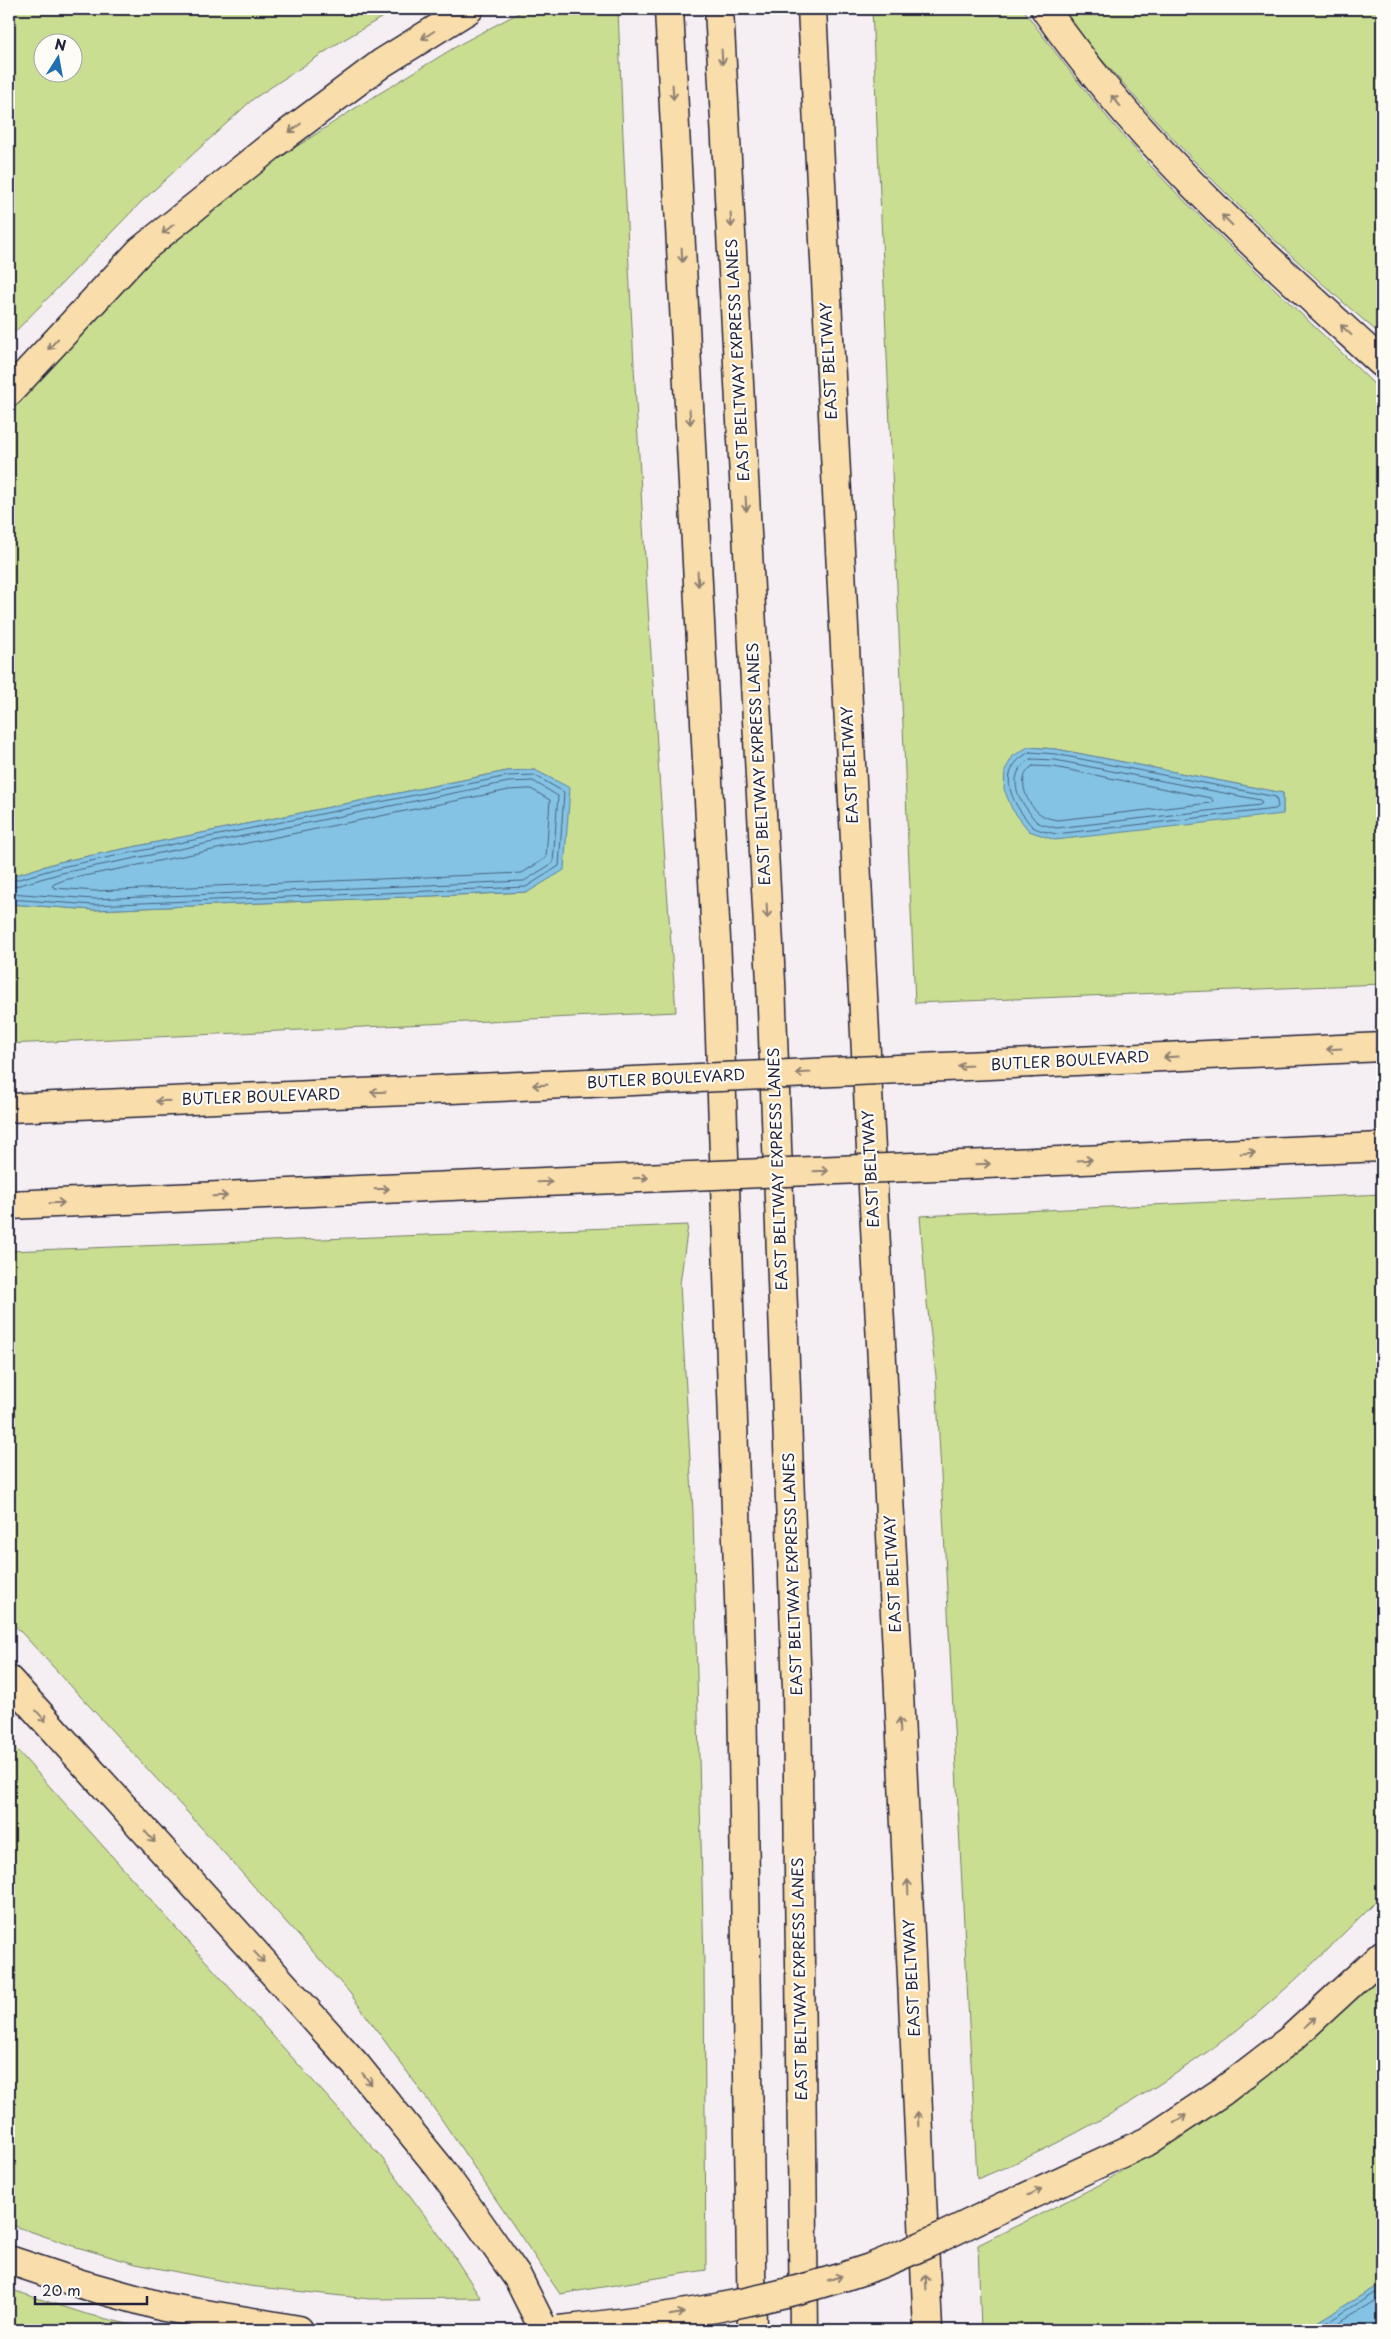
<svg xmlns="http://www.w3.org/2000/svg" width="1391" height="2339" font-family="'Playpen Sans',sans-serif">
	<rect width="100%" height="100%" fill="#f5eef3"/>
	<filter id="ink" filterUnits="userSpaceOnUse"><feTurbulence type="fractalNoise" baseFrequency=".02" numOctaves="2"/><feDisplacementMap in="SourceGraphic" scale="10" xChannelSelector="R" yChannelSelector="G"/><feConvolveMatrix kernelMatrix="1 2 1 2 8 2 1 2 1" color-interpolation-filters="sRGB"/></filter>
	<g filter="url(#ink)">
		<!-- green -->
		<path fill="#cade92" stroke="#768066" fill-rule="evenodd" d="M9,9H396L340,42L253,99L141,202L9,338ZM42,42H72V72H42Z
			M526,9H618C630,344 651,678 676,1012L9,1044V904L94,910L528,892L535,770L507,771L59,862L9,877V411L146,265L258,172L357,107L462,43Z
			M872,9H1023C1061,61 1100,111 1144,159C1220,240 1303,314 1382,392V984L915,1003ZM1028,747L1056,749L1283,793V813Z
			M1060,9H1382V336C1290,257 1200,173 1121,81C1101,58 1077,35 1060,9Z
			M1382,1194V1895C1335,1942 1289,1989 1237,2030C1161,2088 1066,2144 977,2179L936,1376L927,1303L920,1216Z
			M688,1225L680,1284L693,1512L704,1964L706,2270L560,2294L440,2117L349,1992L189,1814L9,1619V1251Z
			M9,1741L382,2158L446,2244L481,2298L370,2299L249,2286L136,2264L73,2246L9,2224Z
			M1382,1969V2287L1372,2289L1305,2330H981L978,2245L1103,2183L1184,2131Z
			M9,2289L86,2314L152,2330H9Z"/>
		<!-- water -->
		<path fill="#84c3e4" stroke="#5d83a0" d="M1028,747L1056,749L1283,793V814L1055,840L1029,831L1012,809L1004,789L1005,770L1013,756Z
			M535,770L570,788L564,870L528,892L94,910L9,904V877L59,862L507,771Z
			M1382,2287V2330H1305L1372,2289Z"/>
		<g fill="none" stroke-linecap="round" stroke-linejoin="round">
			<!-- shore -->
			<path stroke="#49627f" stroke-width="1" d="M1030,752L1055,754L1276,797L1278,807L1275,809L1056,834C1049,832 1039,831 1033,827C1029,824 1026,818 1023,815C1006,792 1001,766 1030,752Z
				M1031,759L1055,760L1260,800L1262,803L1260,805L1056,828C1050,826 1042,825 1037,822C1033,819 1030,813 1027,809C1013,792 1010,770 1031,759Z
				M1033,766L1054,767L1211,798L1213,801L1211,803L1057,820C1052,819 1046,818 1042,815C1027,807 1014,776 1033,766Z
				M531,789L550,800L546,858L522,873L95,891L55,888L52,886L54,884L64,880L509,790Z
				M9,882L61,867L508,776L534,775L564,792L559,866L526,887L94,905L9,899
				M9,888L62,873L508,782L533,781L558,796L553,863L524,881L94,899L9,893
				M1315,2330L1373,2294L1382,2292
				M1326,2330L1376,2300L1382,2298"/>
			<!-- highway casing -->
			<g stroke="#22223b" stroke-width="31">
				<path id="highway" d="M669,9L718,979L742,1687L752,2330
					M719,9L771,982L797,1689L804,2330
					M812,9L898,1671L928,2330
					M1045,9C1140,146 1260,251 1382,363
					M9,392L140,251L271,146L382,63L469,9
					M1032,1063L1382,1047
					M9,1108L589,1083
					M1036,1162L1382,1147
					M9,1205L592,1180
					M9,1680L357,2066L439,2167L478,2221L518,2278L544,2330
					M991,2213L1148,2141L1223,2091L1292,2038L1382,1955
					M9,2260L81,2284L164,2307L299,2330"/>
			</g>
			<!-- highway -->
			<use href="#highway" stroke="#f9ddab" stroke-width="28"/>
			<!-- highway-bridge casing -->
			<g stroke="#22223b" stroke-width="31" stroke-linecap="butt">
				<path id="highway-bridge" d="M589,1083L1032,1063
					M592,1180L1036,1162
					M559,2330C662,2319 769,2303 867,2269C910,2253 950,2233 991,2213"/>
			</g>
			<!-- highway-bridge -->
			<use href="#highway-bridge" stroke="#f9ddab" stroke-width="28"/>
		</g>
		<!-- one-way arrows -->
		<defs><path id="oneway-shaft" d="M-6 0H5M1.5-3L5.5 0L1.5 3" fill="none" stroke-width="1.6" stroke-linecap="round" stroke-linejoin="round" transform="scale(1.25)"/></defs>
		<g stroke="#8e8073">
			<use href="#oneway-shaft" transform="translate(428 35) rotate(148)"/>
			<use href="#oneway-shaft" transform="translate(722 57) rotate(87)"/>
			<use href="#oneway-shaft" transform="translate(673 92) rotate(87)"/>
			<use href="#oneway-shaft" transform="translate(1116 101) rotate(-130)"/>
			<use href="#oneway-shaft" transform="translate(295 128) rotate(143)"/>
			<use href="#oneway-shaft" transform="translate(731 220) rotate(87)"/>
			<use href="#oneway-shaft" transform="translate(1227 220) rotate(-135)"/>
			<use href="#oneway-shaft" transform="translate(168 229) rotate(141)"/>
			<use href="#oneway-shaft" transform="translate(682 255) rotate(87)"/>
			<use href="#oneway-shaft" transform="translate(1346 330) rotate(-137)"/>
			<use href="#oneway-shaft" transform="translate(53 344) rotate(133)"/>
			<use href="#oneway-shaft" transform="translate(690 417) rotate(87)"/>
			<use href="#oneway-shaft" transform="translate(746 504) rotate(87)"/>
			<use href="#oneway-shaft" transform="translate(698 579) rotate(87)"/>
			<use href="#oneway-shaft" transform="translate(767 911) rotate(87)"/>
			<use href="#oneway-shaft" transform="translate(1334 1049) rotate(177)"/>
			<use href="#oneway-shaft" transform="translate(1171 1057) rotate(177)"/>
			<use href="#oneway-shaft" transform="translate(965 1066) rotate(177)"/>
			<use href="#oneway-shaft" transform="translate(803 1073) rotate(177)"/>
			<use href="#oneway-shaft" transform="translate(540 1085) rotate(178)"/>
			<use href="#oneway-shaft" transform="translate(378 1092) rotate(178)"/>
			<use href="#oneway-shaft" transform="translate(163 1101) rotate(178)"/>
			<use href="#oneway-shaft" transform="translate(1248 1153) rotate(-3)"/>
			<use href="#oneway-shaft" transform="translate(1085 1160) rotate(-3)"/>
			<use href="#oneway-shaft" transform="translate(983 1164) rotate(-2)"/>
			<use href="#oneway-shaft" transform="translate(821 1171) rotate(-2)"/>
			<use href="#oneway-shaft" transform="translate(641 1178) rotate(-2)"/>
			<use href="#oneway-shaft" transform="translate(545 1182) rotate(-2)"/>
			<use href="#oneway-shaft" transform="translate(382 1189) rotate(-2)"/>
			<use href="#oneway-shaft" transform="translate(220 1196) rotate(-2)"/>
			<use href="#oneway-shaft" transform="translate(57 1203) rotate(-2)"/>
			<use href="#oneway-shaft" transform="translate(41 1716) rotate(48)"/>
			<use href="#oneway-shaft" transform="translate(900 1725) rotate(-93)"/>
			<use href="#oneway-shaft" transform="translate(150 1837) rotate(48)"/>
			<use href="#oneway-shaft" transform="translate(908 1887) rotate(-93)"/>
			<use href="#oneway-shaft" transform="translate(259 1957) rotate(48)"/>
			<use href="#oneway-shaft" transform="translate(1310 2022) rotate(-42)"/>
			<use href="#oneway-shaft" transform="translate(367 2079) rotate(51)"/>
			<use href="#oneway-shaft" transform="translate(918 2119) rotate(-93)"/>
			<use href="#oneway-shaft" transform="translate(1180 2119) rotate(-33)"/>
			<use href="#oneway-shaft" transform="translate(1035 2192) rotate(-26)"/>
			<use href="#oneway-shaft" transform="translate(835 2278) rotate(-17)"/>
			<use href="#oneway-shaft" transform="translate(926 2282) rotate(-93)"/>
			<use href="#oneway-shaft" transform="translate(677 2314) rotate(-10)"/>
		</g>
	</g>
	<g text-anchor="middle" stroke-width="4.5" stroke-linejoin="round" paint-order="stroke">
		<!-- street labels -->
		<g font-size="15" fill="#22223b" stroke="#fdfcf7">
			<text transform="translate(738 360) rotate(-93)" y="5">EAST BELTWAY EXPRESS LANES</text>
			<text transform="translate(829 361) rotate(-93)" y="5">EAST BELTWAY</text>
			<text transform="translate(759 764) rotate(-93)" y="5">EAST BELTWAY EXPRESS LANES</text>
			<text transform="translate(850 765) rotate(-93)" y="5">EAST BELTWAY</text>
			<text transform="translate(1070 1061) rotate(-3)" y="5">BUTLER BOULEVARD</text>
			<text transform="translate(666 1079) rotate(-3)" y="5">BUTLER BOULEVARD</text>
			<text transform="translate(261 1097) rotate(-2)" y="5">BUTLER BOULEVARD</text>
			<text transform="translate(778 1169) rotate(-92)" y="5">EAST BELTWAY EXPRESS LANES</text>
			<text transform="translate(871 1169) rotate(-93)" y="5">EAST BELTWAY</text>
			<text transform="translate(793 1574) rotate(-92)" y="5">EAST BELTWAY EXPRESS LANES</text>
			<text transform="translate(893 1574) rotate(-93)" y="5">EAST BELTWAY</text>
			<text transform="translate(912 1978) rotate(-93)" y="5">EAST BELTWAY</text>
			<text transform="translate(800 1979) rotate(-91)" y="5">EAST BELTWAY EXPRESS LANES</text>
		</g>
	</g>
	<!-- margin -->
	<rect width="1391" height="2339" fill="none" stroke="#fdfcf7" stroke-width="30"/>
	<rect x="15" y="15" width="1361" height="2309" fill="none" stroke="#22223b" stroke-width="2" filter="url(#ink)"/>
	<!-- north arrow -->
	<g transform="translate(58 58) rotate(11)"><circle r="24" fill="#fdfcf7" stroke="#a5a5ac"/>
	<path d="M0-4L9 19L0 12L-9 19Z" fill="#1f6fb2"/>
	<text y="-8" font-size="14" font-weight="bold" text-anchor="middle" fill="#22223b">N</text>
	</g>
	<!-- scale -->
	<path d="M35 2296v8h112v-8" fill="none" stroke="#22223b" stroke-width="2.5"/>
	<text x="42" y="2296" font-size="15" fill="#22223b" stroke="#fdfcf7" stroke-width="4" paint-order="stroke">20 m</text>
</svg>
